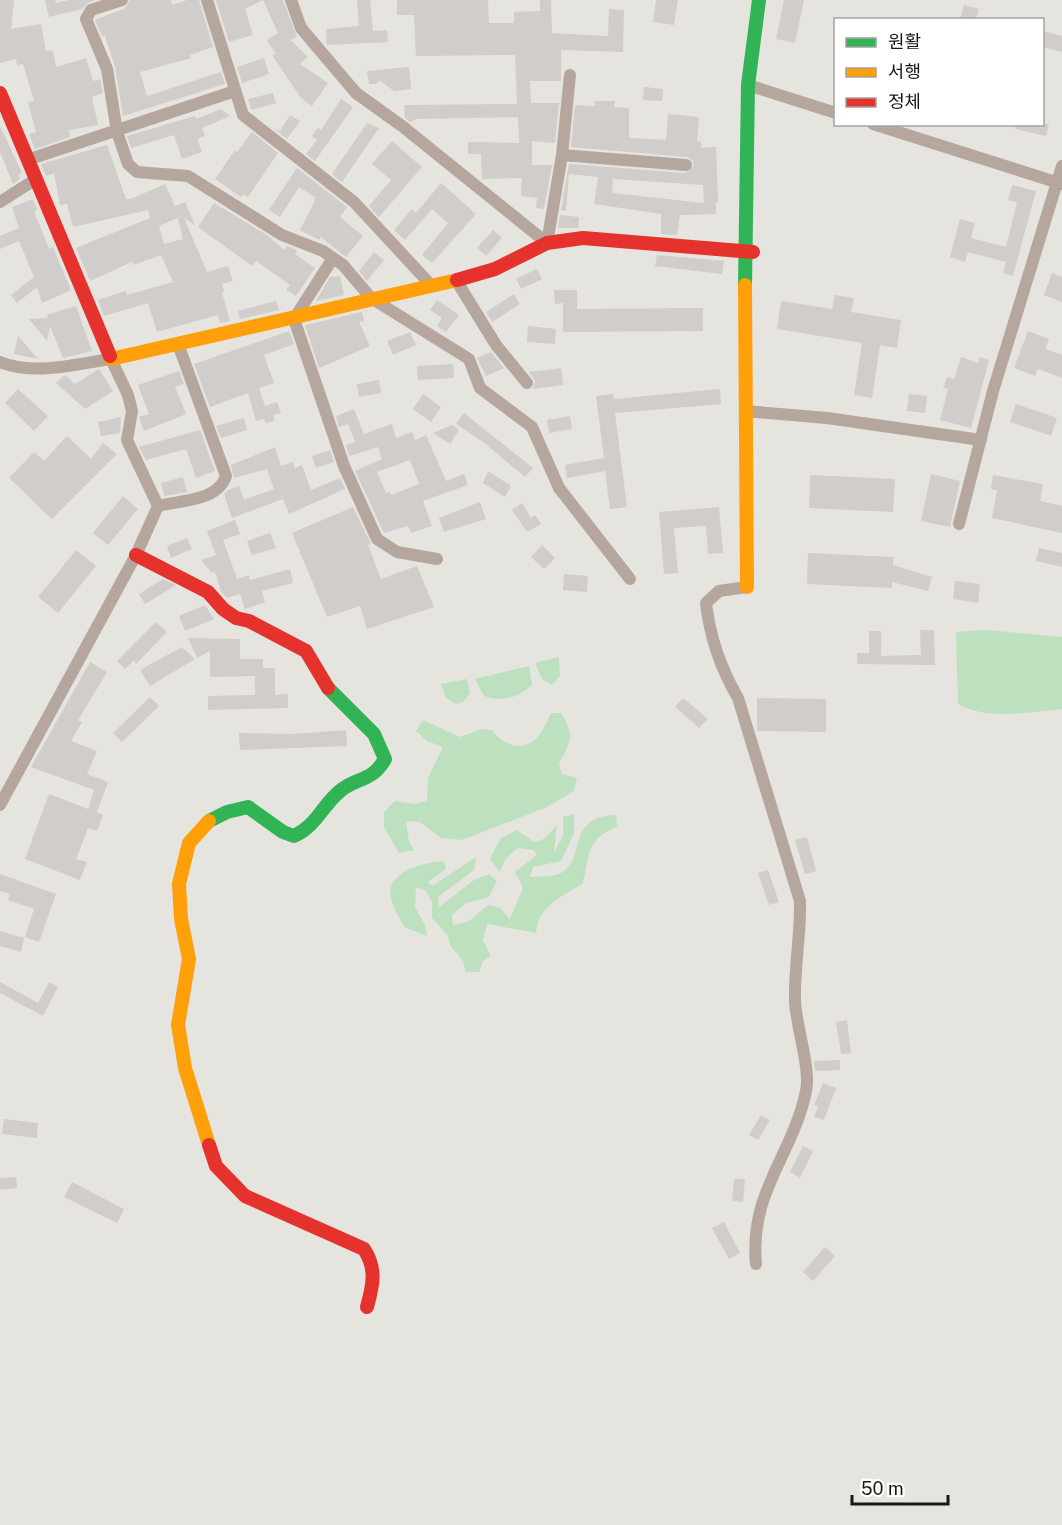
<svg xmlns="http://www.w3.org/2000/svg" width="1062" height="1525" font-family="'Public Sans','Noto Sans KR',sans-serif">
	<rect width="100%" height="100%" fill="#e5e4df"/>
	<!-- green -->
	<path fill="#bde1bf" d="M987,630L1062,637V709C1029,712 988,721 958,704L956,632Z
		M559,657L560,676L552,685L542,679L535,663Z
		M529,666L532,685C519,697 502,703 484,696L475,679Z
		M467,679L470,693L463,702L456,704L446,698L441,684Z
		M551,713H561C575,736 571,741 559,764L562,774L577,778L574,791L547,807L462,840L441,838L420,822L406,821L409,842L414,850L399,853L384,827V812L395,801L415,804L427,801L428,778L443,747L427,741L416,731L423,720L460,737L482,729L492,730C500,742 518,752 533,741C541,736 547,721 551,713Z
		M574,814V833L561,861L533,867L530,877C539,876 551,877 559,874C588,861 564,816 616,815L617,827C588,837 589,855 583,883C561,898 539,904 536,933L487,924L483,940L491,956L483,961L479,972H466L463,961L450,945L448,936L432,918V902L426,891L416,887L415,907L425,925L427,936L404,927C399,917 390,903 390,892C391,870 427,862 444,861L446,869L428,882L432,886L476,857L474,870L438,897L439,907L474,880L489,874L497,881L489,897L466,903L452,915L453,925L468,922L488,905L500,908L510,919L523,888L515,872L537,855L534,850L518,848L506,858L500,872L490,859L500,839L517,830L534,842L544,839L557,825L554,852L563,836V817Z"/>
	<!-- building -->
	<path fill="#d0cdcb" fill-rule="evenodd" d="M0,0H14L11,29L41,24L46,51L53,50L56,67L86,58L93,81L100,79L103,93L92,97L98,125L69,130L70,137L35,149L29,134L36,132L28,102L34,101L23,64L17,65L16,59L0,63Z
		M45,0H55L56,3L69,0H95L88,3L82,9L49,17Z
		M130,0H171L172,5L187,0H199L213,47L190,55L191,58L140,72L147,96L221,72L225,84L123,116L115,67L105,36H102L95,20L125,8Z
		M216,0H283L297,37L291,40L308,57L300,64L328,83L312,106L301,98L272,55L276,54L267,40L278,33L263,0L245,9L253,35L229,42Z
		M357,0H370L373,31L387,30L388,42L327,45L326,29L359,26Z
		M397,0H488L489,23H514V12L540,11V0H551L552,33L608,36L609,9L624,10L623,52L561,50V81H530L531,103H559L555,143L532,141V165H552L544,209L536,208L537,198L521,196L522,178L482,179L481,154H468V142L519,143L518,117L417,119L410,122L405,118L404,105L517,104L515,55L416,56L414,15H397Z
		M656,0H678L674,25L653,22Z
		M784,0H804L795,43L776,39Z
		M964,5L979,9L976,20H960Z
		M1042,31L1062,36V52L1042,47Z
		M264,58L269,74L242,83L237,67Z
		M409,67L411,89L394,91L379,80L376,84H369L367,71Z
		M644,87L663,89L662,101L643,100Z
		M273,93L276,103L251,110L248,99Z
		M341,99L353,107L315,161L306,154L317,140L312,136L318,128L321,130Z
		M595,101H615L614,107L629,108V137L631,138L666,140L668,114L699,117L697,141L701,142V148L716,147L718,202H716V214L680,215L677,235L661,234V214L594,204L598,177L569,174L566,211L561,210L569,164L685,173L694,166L693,161L687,157L571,147L575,105L595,106ZM613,179L703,185L704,203L612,193Z
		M221,109L230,116L202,128L205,136L197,139L202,152L182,159L174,135L131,148L127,136L195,116L196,119Z
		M290,115L300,121L287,139L272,127L280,131Z
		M367,123L379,128L342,182L332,174Z
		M1015,124H1049L1046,136L1015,129Z
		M0,126L22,173L18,175L20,179L13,184L0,152Z
		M252,132L278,153L248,197L243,194L241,197L215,179L235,150L237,152Z
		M392,141L422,167L379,217L369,206L391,180L372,164Z
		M107,145L126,199H131L165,184L175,206L185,202L195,225L184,218L207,272L228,266L233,281L222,284L224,292L222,293L230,321L220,323L218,315L157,332L148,303L104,316L98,300L126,291L127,295L173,282L161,255L133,265L132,262L90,281L76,248L150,218L148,210L73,227L67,204L60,205L54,173L46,176L41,164ZM182,216L178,219L183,239L164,244L159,226Z
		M297,168L347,207L340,217L363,236L346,257L321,237L319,240L300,230L316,198L299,187L280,217L269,210Z
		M441,183L476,214L432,263L422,255L448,223L432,209L405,240L394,230L412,209L416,213Z
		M1012,185L1036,191L1013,276L1003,273L1006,262L968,252L965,262L950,257L960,219L975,223L971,238L1006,247L1017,202L1008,200Z
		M33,199L37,210L34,211L49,249L53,247L71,290L42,303L37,287L17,303L11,295L34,277L19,241L0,249V236L19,228L12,207Z
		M214,203L267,235L284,250L287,246L293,248L297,251L295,254L315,268L296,296L286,290L290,285L256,261L252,266L198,227Z
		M560,215L579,217L578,228H558Z
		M493,230L502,238L486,256L477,248Z
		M374,252L384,260L367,281L359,271Z
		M657,255L724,261L722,274L655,266Z
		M537,269L542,279L521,289L516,279Z
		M1052,273L1062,277V302L1044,295Z
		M340,276L344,295L316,301L330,277Z
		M554,290H577V309L703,308V331L563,332V303L555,304Z
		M514,294L520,304L492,322L486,312Z
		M835,295L854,298L851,312L901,320L897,348L880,345L872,398L854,395L862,343L777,329L781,301L832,309Z
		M437,300L459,315L446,332L437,326L442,318L430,310Z
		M276,301L279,310L240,319L238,311Z
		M76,306L92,351L63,358L50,326L47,341L29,319L48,318L47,315Z
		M362,312L364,321L359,322L370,346L319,368L305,325Z
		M528,326L556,329L555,344L527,342Z
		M289,331L294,344L264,355L274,383L259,388L265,406L277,402L281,413L273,415L275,421L266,423L264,419L256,421L248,393L210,407L194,364Z
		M1028,331L1049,339L1045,349L1062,355V378L1038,369L1035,376L1014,368Z
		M410,332L416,345L393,355L387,341Z
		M18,336L38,359L14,354Z
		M491,352L504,368L486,376L477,358Z
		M961,357L978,363L979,357L989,360L971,428L940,420L948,389L943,388L947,377L954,379Z
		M453,364L454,378L418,380L417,366Z
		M561,368L563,385L533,389L535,381L529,372Z
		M99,369L113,391L85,409L56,383L65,375L75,384Z
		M179,371L184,384L175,387L186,414L144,431L139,417L149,414L138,385Z
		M379,380L381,393L359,397L357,384Z
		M18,389L48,416L34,431L5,403Z
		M720,389L721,404L615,413L627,507L610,509L605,471L567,478L565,465L604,458L596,396L613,394L614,399Z
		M423,394L441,407L431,422L413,409Z
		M909,394L927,396L925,413L907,411Z
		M1016,404L1057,418L1051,436L1010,422Z
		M354,409L364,434L392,424L396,438L412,432L415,440L426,435L446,481L464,474L468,485L423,501L432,526L411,533L408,526L384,533L355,471L382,459L378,447L349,456L346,445L355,442L348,424L339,427L336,416ZM410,460L419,484L391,495L390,492L386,493L377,472Z
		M464,413L533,468L525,477L483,442L456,424Z
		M570,416L572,429L549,433L547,420Z
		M121,417L120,433L101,436L98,422Z
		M244,418L247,430L221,438L216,426Z
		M452,425L459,430L450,444L433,433Z
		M200,430L215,471L196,478L186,449L146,460L139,447Z
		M67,436L91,459L103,443L117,454L52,519L9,478L34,452L44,461Z
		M275,447L281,466L293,462L295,468L302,465L311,490L340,478L345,489L289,514L283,499L232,518L224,494L228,490L239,486L244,500L274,489L267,469L234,478L231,465Z
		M330,450L334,462L316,468L312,456Z
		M488,471L511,486L505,497L483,483Z
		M931,474L960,481L950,527L921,521Z
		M810,475L895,479L893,512L809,508Z
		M993,475L1043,484L1040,501L1062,506V533L992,518L997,490L991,489Z
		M183,477L187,492L164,496L161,483Z
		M123,496L138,509L108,545L93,533Z
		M480,502L486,519L444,532L439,518Z
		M522,503L531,518L535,515L541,524L527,532L512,510Z
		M353,507L371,544L368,545L381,579L417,566L434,607L367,629L360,606L327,617L292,533Z
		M719,507L723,553L708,554L706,526L674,528L678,573L664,574L659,512Z
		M235,520L240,534L223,540L237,579L249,575L250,580L290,569L293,583L262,591L265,602L245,609L240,594L227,598L221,591L215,572L212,573L201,560L216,555L207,531Z
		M270,533L276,548L252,555L247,541Z
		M187,538L192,549L171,558L167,546Z
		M542,545L555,558L544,569L531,557Z
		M1039,548L1062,553V567L1036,561Z
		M76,550L96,566L58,613L38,597Z
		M808,553L893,557V565L932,577L928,591L892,582V588L807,584Z
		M564,574L588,576L587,592L563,590Z
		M163,579L176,585L145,604L139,594Z
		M955,581L980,584L978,603L953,599Z
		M205,605L214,619L185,631L179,616Z
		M156,622L167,632L136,664L134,660L125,669L117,661Z
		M920,630H934L935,665L857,664V653H869V631H881V656L921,655Z
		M188,638L240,639V659H263V668H275V695L288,694V708L208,710V696L255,695V676L210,677V651L197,658Z
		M182,647L195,659L150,686L140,670Z
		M90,662L107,672L78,720L82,722L71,741L97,751L87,774L108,782L97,812L103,815L97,831L88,828L76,859L87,862L80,880L25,859L49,794L88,809L94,790L31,767Z
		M150,697L159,706L122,742L113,733Z
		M683,698L708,719L699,728L675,707Z
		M757,698L826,699V732L757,731Z
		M346,730L347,746L240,750L239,733L295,734Z
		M807,837L816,871L805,874L795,840Z
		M768,870L779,902L769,905L758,873Z
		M0,874L56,894L39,942L25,937L34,909L8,900L10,894L0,891Z
		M0,931L24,938L21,952L0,946Z
		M0,982L38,1003L49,982L58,987L43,1016L0,993Z
		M847,1020L851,1053L841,1054L836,1022Z
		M840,1060V1070L815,1071L814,1061Z
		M823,1083L836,1088L824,1120L814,1117L818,1106L814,1105Z
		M761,1115L770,1120L758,1140L749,1135Z
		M4,1119L38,1123L37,1138L2,1134Z
		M803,1146L813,1151L800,1178L790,1172Z
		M16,1177L17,1188L0,1190V1178Z
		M734,1179H745L743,1202L732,1201Z
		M72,1182L124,1209L117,1223L64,1197Z
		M724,1222L740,1253L729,1259L712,1228Z
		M825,1247L835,1256L813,1281L803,1272Z"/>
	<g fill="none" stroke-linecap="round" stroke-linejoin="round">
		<!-- street -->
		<path stroke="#b5a69e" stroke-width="12" d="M122,0L91,10L86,19L107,69L117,132L128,164L137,172L188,176L282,235L323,251L343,265L371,298L469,359L480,388L532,427L559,488L630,579
			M207,0L243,115L354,202L430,284
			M291,0L301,28L356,93L402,126L547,243L562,155L570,75
			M748,85L836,113
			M873,124L1062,184
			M562,155L686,165
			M27,160L235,91
			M0,202L36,179
			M333,258L294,319L344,466L377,539L397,552L437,559
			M456,280L496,345L527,383
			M0,362C34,376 76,364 111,359L128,395L132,411L127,440L158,506L136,555L0,805
			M745,411L827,418L981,440
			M158,506C182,500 218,501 226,476L178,344
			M959,524L993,391L1062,166
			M747,587L719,591L706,603C710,638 721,669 738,698L800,901C801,934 794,967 795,1001C796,1026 811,1069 806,1091C793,1155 749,1192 756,1264"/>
		<!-- fast -->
		<path stroke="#30b455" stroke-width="14" d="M745,285L748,85L759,0
			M209,821L227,812L248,807L283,832L294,836C316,826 322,806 340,791C357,777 372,782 385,759L374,734L328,688"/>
		<!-- slow -->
		<path stroke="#ff9f0a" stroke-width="14" d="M745,285L747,587
			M110,356L111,359L457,280
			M209,821L189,843L179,884L181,919L189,959L178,1025L185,1068L209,1145"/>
		<!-- jam -->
		<path stroke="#e5322d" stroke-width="14" d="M0,93L110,356
			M457,280L495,269L547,243L583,238L753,252
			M136,555L208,592L223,609L236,618L249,621L306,651L328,688
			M209,1145L216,1166L245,1196L364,1249C377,1269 373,1285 367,1307"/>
	</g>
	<!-- legend -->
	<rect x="834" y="18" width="210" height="108" fill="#ffffff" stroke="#a2a2a1" stroke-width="1.5"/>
	<rect x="846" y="38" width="30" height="9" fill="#30b455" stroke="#a2a2a1" stroke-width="1.5"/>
	<text x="888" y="48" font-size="18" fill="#171714">원활</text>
	<rect x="846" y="68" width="30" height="9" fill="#ff9f0a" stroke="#a2a2a1" stroke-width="1.5"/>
	<text x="888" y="78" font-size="18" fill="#171714">서행</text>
	<rect x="846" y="98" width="30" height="9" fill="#e5322d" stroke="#a2a2a1" stroke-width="1.5"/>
	<text x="888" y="108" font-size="18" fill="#171714">정체</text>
	<!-- scale -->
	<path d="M852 1495v9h96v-9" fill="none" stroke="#171714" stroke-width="3"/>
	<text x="861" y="1495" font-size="18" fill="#171714" stroke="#ffffff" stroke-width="4.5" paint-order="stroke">50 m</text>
</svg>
